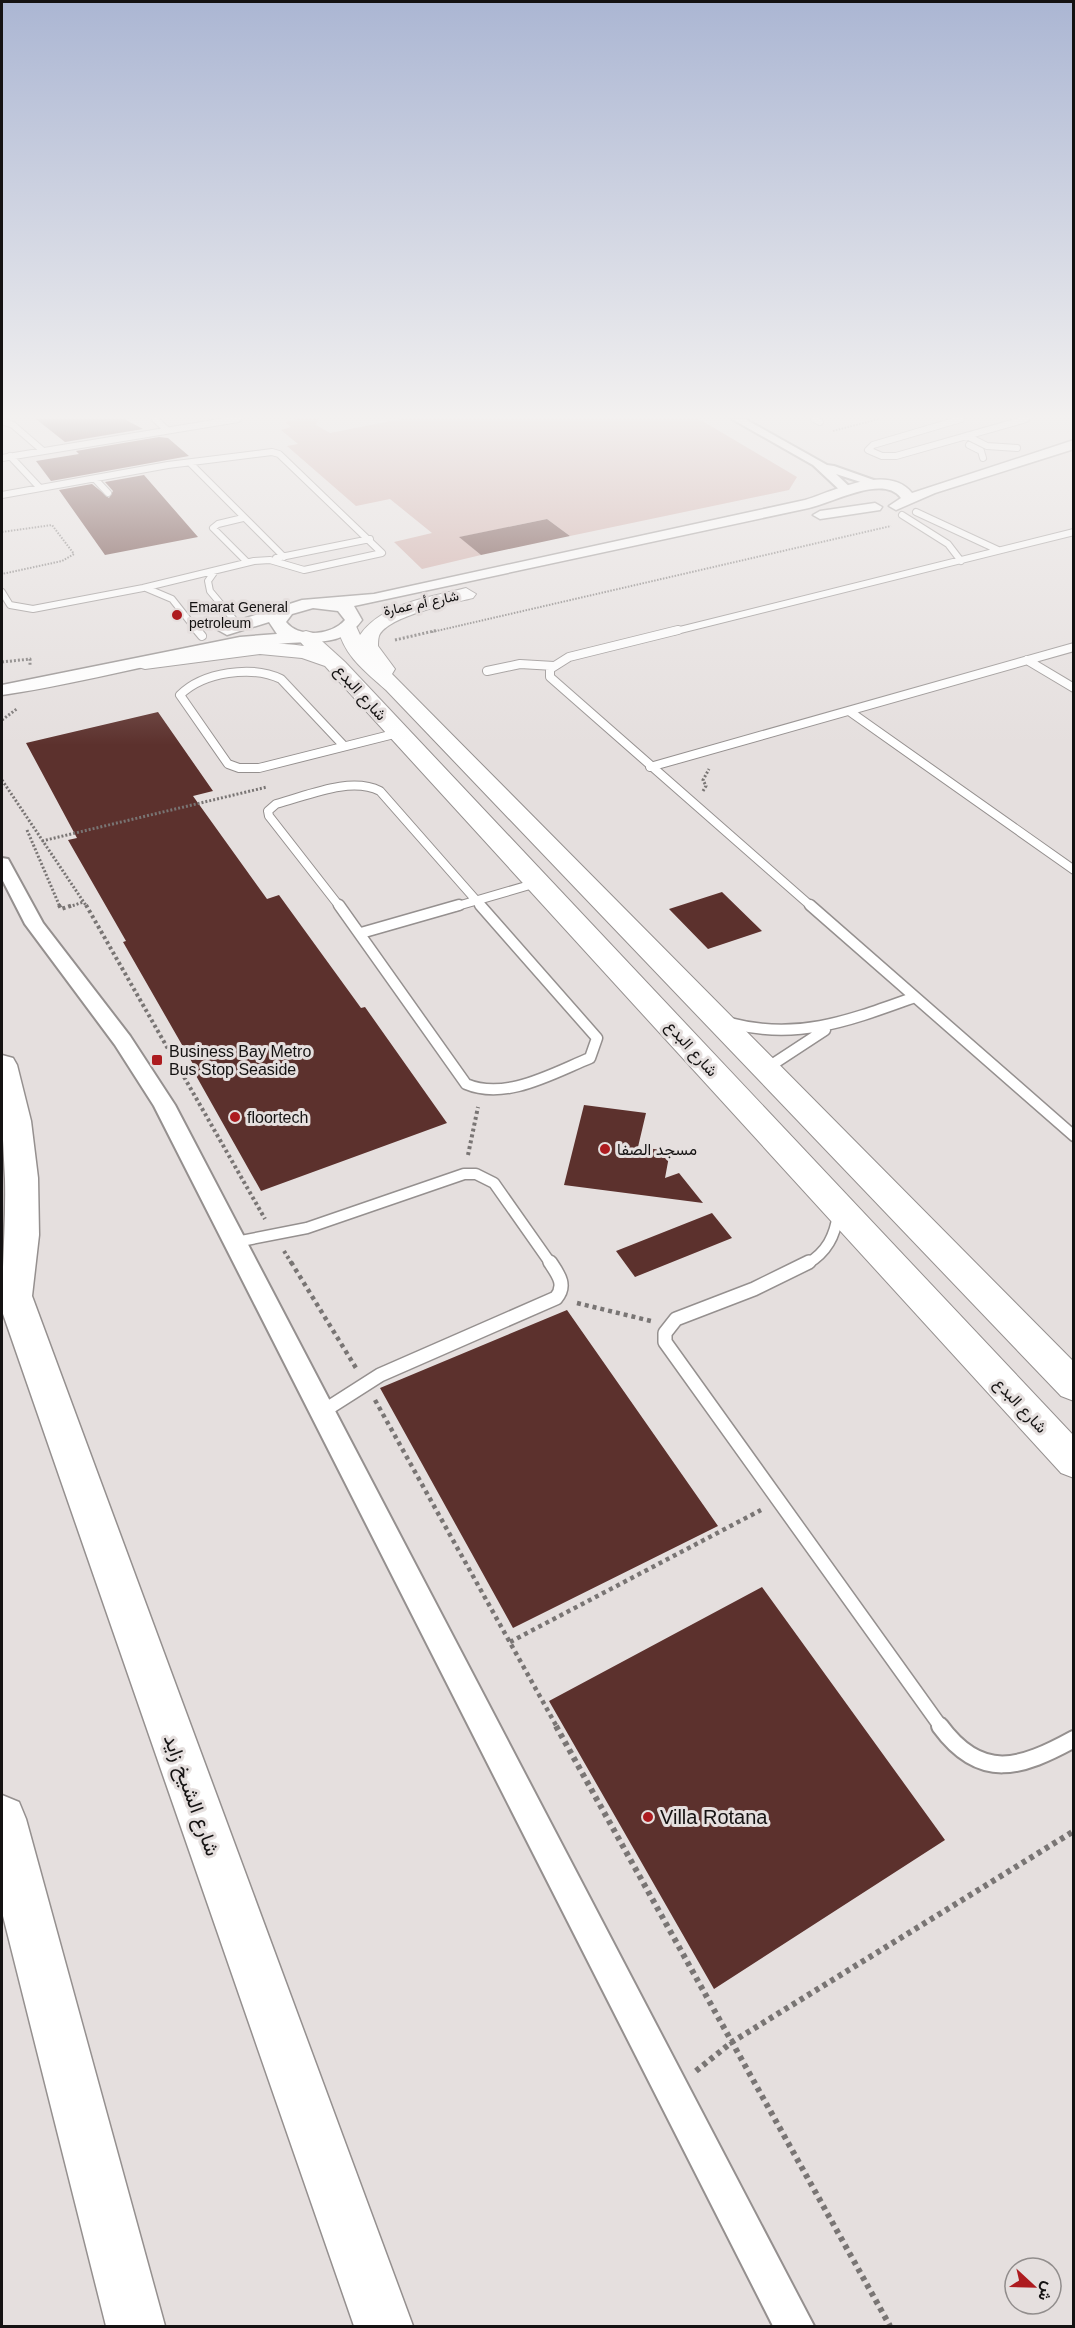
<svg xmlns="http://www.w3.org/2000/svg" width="1075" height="2328" font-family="Arial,Vazirmatn,sans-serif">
	<rect width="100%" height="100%" fill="#e5dfde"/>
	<!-- green -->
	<path fill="#cba49f" d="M298,419H318L316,425L330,433L401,419H699L797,477L789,490L570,536L547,519L460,537L481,555L422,569L394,542L432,533L390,499L356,506L287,446L298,444L281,430L291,427L285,422Z"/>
	<!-- building -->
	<path fill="#5c312d" d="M36,419H124L143,429L65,442Z
		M159,437L168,438L189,456L51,481L36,461L79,454L76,451Z
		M144,475L198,537L105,555L59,490L92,484L109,498L113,491L105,482Z
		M547,519L570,536L481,555L459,537Z
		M158,712L213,791L193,796L267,899L279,895L361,1008L365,1007L447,1123L261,1191L190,1065L193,1064L123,942L126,941L68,840L77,838L26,743Z
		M722,892L762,931L708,949L669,909Z
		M584,1105L646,1113L638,1147L670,1151L665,1178L679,1173L703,1203L564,1185Z
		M712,1213L732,1238L635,1277L616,1251Z
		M567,1310L718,1526L513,1628L380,1388Z
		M762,1587L945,1840L714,1989L549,1701Z"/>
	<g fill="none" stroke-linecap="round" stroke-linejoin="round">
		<!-- service-far4 casing -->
		<g stroke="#95908f" stroke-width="8">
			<path id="service-far4" d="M155,419L167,430
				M814,419L820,422
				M961,419L873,445L868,450L882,456H896L1026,419
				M2,421L13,425L42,450
				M967,436L987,446L1017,448
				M969,445L981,451L983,458
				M10,456L40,488
				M2,458L238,419
				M190,463L284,557
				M95,479L108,493
				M2,495L168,465L272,452L279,454L382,553L304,570L270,560L254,561L143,588L33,609L10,605L2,592
				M916,512L998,550
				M902,515L948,544L961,561
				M243,518L218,524L213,528L247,562
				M276,558L370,539
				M215,571L208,581L210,591L240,627
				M146,588L172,599L198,632
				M672,632L1074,532"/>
		</g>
		<!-- service-far3 casing -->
		<g stroke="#95908f" stroke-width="10">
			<path id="service-far3" d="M197,630L202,636
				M678,630L569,657L550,669V677L812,907
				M1027,660L1074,688
				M487,671L520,664L554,666
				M849,711L1074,870
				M344,746L281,679C252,665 203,672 180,695L228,764L239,768H259L398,733
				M650,767L1074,647
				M340,907L269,816L268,811L276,804C307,796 350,776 380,791L482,907
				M454,907L540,882"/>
		</g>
		<!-- service-far2 casing -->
		<g stroke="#95908f" stroke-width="13">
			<path id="service-far2" d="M339,905L466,1084C506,1101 553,1073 590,1058L597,1038L480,905
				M810,905L1074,1136
				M361,933L459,905
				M730,1023C798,1041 851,1020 915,997
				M767,1068L825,1030
				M236,1242L307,1228L464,1174H476L494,1183L551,1264
				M807,1264C827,1252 835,1236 838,1214"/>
		</g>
		<!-- service-far1 casing -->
		<g stroke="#95908f" stroke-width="16">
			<path id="service-far1" d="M809,1262L754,1289L676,1319L665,1333V1342L941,1727
				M322,1412L380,1375L556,1298C567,1285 558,1274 550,1262"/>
		</g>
		<!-- service casing -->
		<g stroke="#95908f" stroke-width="20">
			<path id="service" d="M940,1726C981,1782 1021,1768 1074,1739"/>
		</g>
		<!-- minor casing -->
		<g stroke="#95908f" stroke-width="4">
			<path id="minor" d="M732,419H745L827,465L834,466L885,484L879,488L836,474L854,491L844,494L813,465Z
				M2,858L8,859L43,923L130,1036L175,1105L814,2326H773L154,1106L115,1045L25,924L2,879Z"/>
		</g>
		<!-- tertiary casing -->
		<g stroke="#95908f" stroke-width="3">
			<path id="tertiary" d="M1074,440V449L935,493L896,510L889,506L901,498C883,474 833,503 809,508L354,606L362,620C344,646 316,641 288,643C191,651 98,681 2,695V685L240,637L277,634L269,622L227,635L218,630L221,626L302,600L374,594L805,500C834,491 888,463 912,493ZM313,608L338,611L345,620C332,635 300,639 286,622L292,614Z
				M875,503L882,507L880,510L820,519L813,515L820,511Z"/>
		</g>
		<!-- secondary casing -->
		<g stroke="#95908f" stroke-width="2">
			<path id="secondary" d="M466,588L476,594L473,598C453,603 387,616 379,636C378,639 378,643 378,646L395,669L392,674L1074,1362V1401L1061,1396L386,690C366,672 344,656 338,628L341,624H355L360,635C382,603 431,597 466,588Z
				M306,631L313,633L345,662L1074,1436V1478L1061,1473L325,666L302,658L260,654L145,669L138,667L135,663L138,659L145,657C199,649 250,638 304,646L296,637L299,633Z"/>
		</g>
		<!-- motorway casing -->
		<g stroke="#95908f" stroke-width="3">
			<path id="motorway" d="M2,1055L13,1058L17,1065L31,1121L38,1178L39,1235L32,1296L413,2326H354L2,1311C2,1266 6,1225 5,1179C3,1138 0,1095 2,1055Z
				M2,1795L19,1802L26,1819L165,2326H106L2,1912Z"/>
		</g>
		<!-- path-far4 -->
		<path stroke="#797574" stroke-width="2" stroke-dasharray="1.5 1.5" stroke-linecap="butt" d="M833,431L879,419
			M2,532L52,525L74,554L62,561L2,574
			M432,632L891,526"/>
		<!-- path-far3 -->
		<path stroke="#797574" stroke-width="3" stroke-dasharray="2 2" stroke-linecap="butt" d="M395,640L438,630
			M2,662L30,659V665
			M2,720L18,708
			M2,780L87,907
			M703,791L706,786L703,780L709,769
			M27,830L60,907
			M42,841L267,787
			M69,907L83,902"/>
		<!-- path-far2 -->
		<path stroke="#797574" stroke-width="4" stroke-dasharray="3 3" stroke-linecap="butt" d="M59,905L61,909L73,905
			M86,905L265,1219
			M468,1155L478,1107
			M284,1251L292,1264"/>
		<!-- path-far1 -->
		<path stroke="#797574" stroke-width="4.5" stroke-dasharray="4 4" stroke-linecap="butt" d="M291,1262L356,1368
			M577,1303L651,1321
			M375,1400L557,1727
			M510,1642L761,1510"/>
		<!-- path -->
		<path stroke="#797574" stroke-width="6" stroke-dasharray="4.5 4.5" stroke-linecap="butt" d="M556,1726L890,2326
			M696,2071L732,2042L1074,1831"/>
		<!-- service-far4 -->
		<use href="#service-far4" stroke="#fff" stroke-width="6"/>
		<!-- service-far3 -->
		<use href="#service-far3" stroke="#fff" stroke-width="8"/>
		<!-- service-far2 -->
		<use href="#service-far2" stroke="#fff" stroke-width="10"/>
		<!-- service-far1 -->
		<use href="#service-far1" stroke="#fff" stroke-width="13"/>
		<!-- service -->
		<use href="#service" stroke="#fff" stroke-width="16"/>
		<!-- minor -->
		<use href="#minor" fill="#fff" fill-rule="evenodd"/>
		<!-- tertiary -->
		<use href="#tertiary" fill="#fff" fill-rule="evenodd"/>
		<!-- secondary -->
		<use href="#secondary" fill="#fff" fill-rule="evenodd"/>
		<!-- motorway -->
		<use href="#motorway" fill="#fff" fill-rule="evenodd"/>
	</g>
	<!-- sky -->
	<linearGradient id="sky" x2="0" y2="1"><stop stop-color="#abb6d3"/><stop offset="0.56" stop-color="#f3f1f0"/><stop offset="1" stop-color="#f3f1f0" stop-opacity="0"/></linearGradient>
	<rect width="1075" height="745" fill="url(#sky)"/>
	<!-- markers -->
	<g fill="#ad1b1f" stroke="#e5dfde" stroke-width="2">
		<circle cx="177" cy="615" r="6"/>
		<rect x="151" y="1054" width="12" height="12" rx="3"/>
		<circle cx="235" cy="1117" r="6"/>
		<circle cx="605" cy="1149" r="6"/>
		<circle cx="648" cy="1817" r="6"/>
	</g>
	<g text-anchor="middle" stroke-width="6" stroke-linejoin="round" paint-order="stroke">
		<!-- far-street labels -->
		<g font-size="14" fill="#141212" stroke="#e5dfde">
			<text transform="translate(421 603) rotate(-12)" y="5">شارع أم عمارة</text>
		</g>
		<!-- far-poi labels -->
		<g font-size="14" fill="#141212" stroke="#e5dfde" text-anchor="start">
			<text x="189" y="612">Emarat General<tspan x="189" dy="16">petroleum</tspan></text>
		</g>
		<!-- street labels -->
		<g font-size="16" fill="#141212" stroke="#e5dfde">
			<text transform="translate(361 692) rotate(48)" y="6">شارع البدع</text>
			<text transform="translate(692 1048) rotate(48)" y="6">شارع البدع</text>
			<text transform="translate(1021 1405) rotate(47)" y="6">شارع البدع</text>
		</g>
		<!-- poi labels -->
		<g font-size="16" fill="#141212" stroke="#e5dfde" text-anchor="start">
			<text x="169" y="1057">Business Bay Metro<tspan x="169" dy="18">Bus Stop Seaside</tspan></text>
			<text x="247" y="1123">floortech</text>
			<text x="617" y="1155">مسجد الصفا</text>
		</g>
		<!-- near-street labels -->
		<g font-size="20" fill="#141212" stroke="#e5dfde">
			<text transform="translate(192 1795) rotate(70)" y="7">شارع الشيخ زايد</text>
		</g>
		<!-- near-poi labels -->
		<g font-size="20" fill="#141212" stroke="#e5dfde" text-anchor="start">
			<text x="660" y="1824">Villa Rotana</text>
		</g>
	</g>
	<!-- border -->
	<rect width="1075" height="2328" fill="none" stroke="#141212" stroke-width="6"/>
	<!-- north arrow -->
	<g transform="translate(1033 2286) rotate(112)"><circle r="28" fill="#e5dfde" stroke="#918d8c" stroke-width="1.5"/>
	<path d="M0-4.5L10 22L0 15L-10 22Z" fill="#ad1b1f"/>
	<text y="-9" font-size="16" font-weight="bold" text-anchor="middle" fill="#141212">ش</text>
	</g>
</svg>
